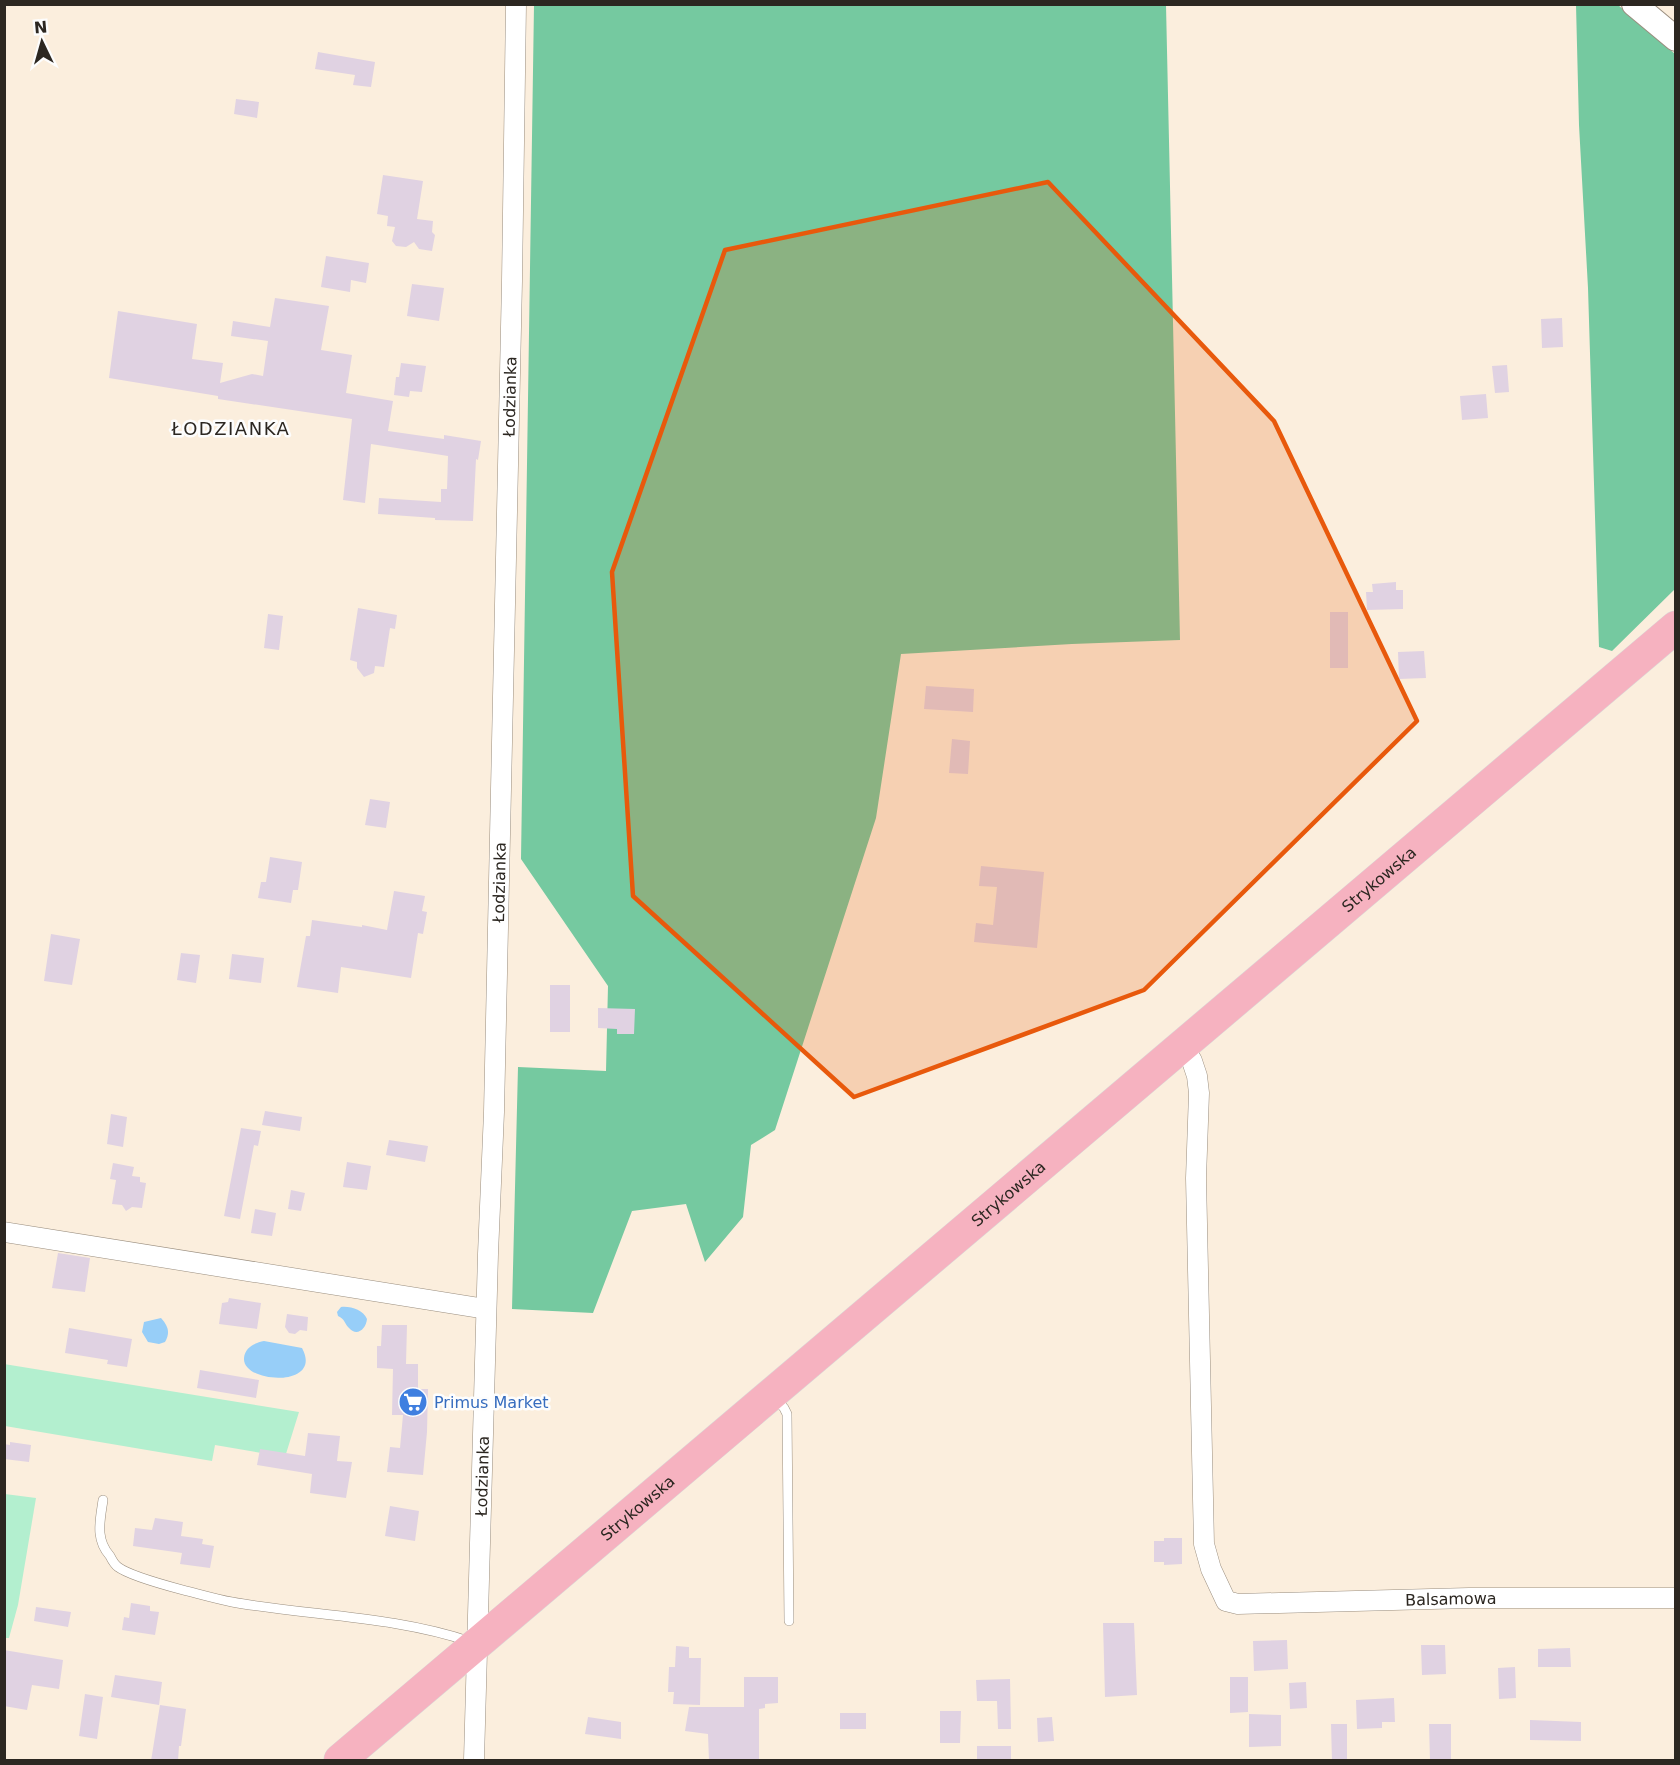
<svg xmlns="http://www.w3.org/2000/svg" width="1680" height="1765" font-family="'DejaVu Sans',sans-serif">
	<rect width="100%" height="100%" fill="#fbeedd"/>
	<!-- green -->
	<path fill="#b3efcf" d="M4,1364L299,1412L285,1457L215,1445L212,1461L5,1426Z
		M5,1494L36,1498L18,1605L9,1638H4Z"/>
	<!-- forest -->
	<path fill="#75c9a0" d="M534,5H1166L1180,640L1072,644L901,654L876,818L775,1130L751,1145L743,1217L705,1262L686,1204L632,1211L593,1313L512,1309L518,1067L606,1071L608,986L521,859Z
		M1576,5H1618L1675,54V589L1612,651L1599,647L1588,288L1579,125Z"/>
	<!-- water -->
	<path fill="#97cef8" d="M341,1307C351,1306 363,1310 367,1319C366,1329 357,1337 349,1328C344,1323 345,1319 338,1316L337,1312Z
		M161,1318C169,1327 170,1333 165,1342L159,1344L148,1342L142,1332L144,1322Z
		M264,1341L302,1348C324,1388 242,1384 244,1358C245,1347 255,1343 264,1341Z"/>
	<!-- building -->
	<path fill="#e0d2e2" d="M318,52L375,62L371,87L353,85L355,75L315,69Z
		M236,99L259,102L257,118L234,114Z
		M383,175L423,181L417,219L433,221L432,232L435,235L432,251L419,249L414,242L406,247L396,246L392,241L395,227L387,226L388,216L377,214Z
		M326,256L369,263L366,283L351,280L350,292L321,287Z
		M412,284L444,288L439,321L407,316Z
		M275,298L329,306L321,350L352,355L346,393L393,401L388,431L444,439V435L481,441L478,460L476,459L473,521L435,520V518L378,514L379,498L441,502V489H447L448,456L371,444L365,503L343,500L352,419L218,399V396L109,378L118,311L197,324L192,359L223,363L220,383L252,374L263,376L268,341L231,336L233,321L270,327Z
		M1562,318L1563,347L1542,348L1541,319Z
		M401,363L426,366L422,392L410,391L409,397L394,395L396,377H399Z
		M1507,365L1509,392L1495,393L1492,366Z
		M1486,394L1488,418L1462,420L1460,396Z
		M1396,582V590H1403V609L1367,610L1366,592H1373L1372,584Z
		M358,608L397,615L395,629L390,628L384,667L375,666L374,673L364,677L357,668V662L350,660Z
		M1330,612H1348V668H1330Z
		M268,614L283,616L279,650L264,648Z
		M1424,651L1426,678L1399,679L1398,652Z
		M926,686L974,689L973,712L924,709Z
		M952,739L970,741L968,774L949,773Z
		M370,799L390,802L386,828L365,825Z
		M270,857L302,862L298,890H293L291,903L258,898L261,882H266Z
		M981,866L1044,872L1037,948L974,942L976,923L993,925L997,887L979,886Z
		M394,891L425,896L422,911L427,912L423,934L418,933L411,978L341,967L338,993L297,987L306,936H310L312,920L362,927V925L387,930Z
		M51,934L80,939L72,985L44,981Z
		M181,953L200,955L196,983L177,980Z
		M232,954L264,958L261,983L229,979Z
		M550,985H570V1032H550Z
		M598,1008L635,1009L634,1034H617V1029L598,1028Z
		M265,1111L302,1117L300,1131L262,1125Z
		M111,1114L127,1117L123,1147L107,1144Z
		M241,1128L261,1131L258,1146L254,1145L240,1219L224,1216Z
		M389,1140L428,1146L425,1162L386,1155Z
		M347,1162L371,1166L367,1190L343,1187Z
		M113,1163L134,1167L132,1176L140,1177V1182L146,1183L142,1208L132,1207L126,1211L122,1205L112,1204L116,1180L110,1179Z
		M291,1190L305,1193L301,1211L288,1209Z
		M255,1209L276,1213L272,1236L251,1233Z
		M58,1253L90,1258L85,1292L52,1288Z
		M229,1298L261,1303L257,1329L219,1324L222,1303L228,1302Z
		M287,1314L308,1317L307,1331L300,1330L295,1334L289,1333L285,1327Z
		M382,1325H407L406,1364H418V1389H428L427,1432L423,1475L387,1472L390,1447L400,1448L403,1415H392L393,1369L377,1368V1346H381Z
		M69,1328L132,1339L127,1367L107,1364L108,1360L65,1353Z
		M200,1370L259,1380L256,1398L197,1388Z
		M308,1433L340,1436L337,1461L352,1462L346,1498L310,1493L312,1474L257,1465L260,1449L305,1456Z
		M10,1442L31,1445L29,1462L4,1459V1444L10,1445Z
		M390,1506L419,1511L415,1541L385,1536Z
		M155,1518L183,1522L181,1536L203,1539L202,1544L214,1546L210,1568L180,1564L182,1553L133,1546L135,1528L152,1530Z
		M1164,1538H1182V1564L1164,1565V1562H1154V1541H1164Z
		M131,1603L150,1606V1611L159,1612L155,1635L122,1630L124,1617L129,1618Z
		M36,1607L71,1612L68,1627L34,1621Z
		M1103,1623H1134L1137,1695L1105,1697Z
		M1287,1640L1288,1669L1254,1671L1253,1641Z
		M1421,1645H1445L1446,1674L1422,1675Z
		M676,1646L689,1647V1658H701L700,1705L673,1704L674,1692H668L669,1667H675Z
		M1570,1648L1571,1667H1538V1649Z
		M4,1650L63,1660L59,1689L32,1685L27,1710L4,1706Z
		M1515,1667L1516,1698L1499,1699L1498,1668Z
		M115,1675L162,1682L159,1705L111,1697Z
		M744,1677H778V1703L765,1704V1708L759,1709V1761H709L708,1734L685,1731L689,1707H744Z
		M1230,1677H1248V1712L1230,1713Z
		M1010,1679L1011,1729H998L997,1701H977L976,1680Z
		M1306,1682L1307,1708L1290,1709L1289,1683Z
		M85,1694L103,1697L97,1739L79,1736Z
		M1394,1698L1395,1722H1382V1728L1357,1729L1356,1700Z
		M160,1705L186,1709L181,1746H179L178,1761H151Z
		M940,1711H961L960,1743H940Z
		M840,1713H866V1729H840Z
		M1249,1714L1281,1715V1746L1249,1747Z
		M588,1717L621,1722V1739L585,1734Z
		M1052,1717L1054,1741L1038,1742L1037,1718Z
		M1530,1720L1581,1722V1741L1530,1740Z
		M1331,1724H1347V1761H1332Z
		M1429,1724H1451V1761H1430Z
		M977,1746H1011V1761H977Z"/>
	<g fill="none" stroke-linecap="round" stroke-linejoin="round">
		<!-- service casing -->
		<g stroke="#9a8e7f" stroke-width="10">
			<path id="service" d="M774,1397L784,1408L787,1414L789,1621
				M103,1500C100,1521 95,1539 110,1556C112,1560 115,1565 118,1567C130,1576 168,1586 183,1590C199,1594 216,1599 232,1602C311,1616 395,1616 471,1642"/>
		</g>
		<!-- minor casing -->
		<g stroke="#9a8e7f" stroke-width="21">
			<g id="minor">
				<path id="s1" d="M1183,1045L1192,1061L1197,1076L1199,1093L1196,1178L1204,1544L1211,1569L1226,1601L1238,1604L1469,1598H1676"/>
				<path d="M4,1232L486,1309"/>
				<path id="s2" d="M474,1760L488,1254L494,1112L512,281L516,4"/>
			</g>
		</g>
		<!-- tertiary casing -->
		<g stroke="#9a8e7f" stroke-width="26">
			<path id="tertiary" d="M1634,4L1676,39"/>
		</g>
		<!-- primary casing -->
		<g stroke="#d9d8d7" stroke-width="33">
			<g id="primary">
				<path id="s3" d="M340,1760L1676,627"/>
			</g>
		</g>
		<!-- service -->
		<use href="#service" stroke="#fff" stroke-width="9"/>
		<!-- minor -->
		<use href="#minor" stroke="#fff" stroke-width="20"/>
		<!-- tertiary -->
		<use href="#tertiary" stroke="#fff" stroke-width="24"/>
		<!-- primary -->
		<use href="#primary" stroke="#f6b2c0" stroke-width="32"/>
	</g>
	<!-- marked area -->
	<path fill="#e8590c" fill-opacity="0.2" stroke="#e8590c" stroke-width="4.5" stroke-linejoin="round" d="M1048,182L1274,421L1417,721L1144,990L854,1097L633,896L612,572L725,250Z"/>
	<!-- icons -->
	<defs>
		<g id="supermarket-disc" transform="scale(1.5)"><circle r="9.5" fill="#3f7fe0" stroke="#fdfdfd"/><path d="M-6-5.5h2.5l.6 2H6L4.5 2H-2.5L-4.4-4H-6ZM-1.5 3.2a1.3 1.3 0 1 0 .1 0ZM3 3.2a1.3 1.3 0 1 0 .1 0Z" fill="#fff"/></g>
	</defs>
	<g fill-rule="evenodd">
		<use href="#supermarket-disc" x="413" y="1402"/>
	</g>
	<g text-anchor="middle" stroke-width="5" stroke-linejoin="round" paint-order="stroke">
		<!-- street labels -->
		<g font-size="16" fill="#2c2721" stroke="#fdfdfd">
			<text dy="6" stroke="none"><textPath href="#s2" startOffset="1364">Łodzianka</textPath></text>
			<text dy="6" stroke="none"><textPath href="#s3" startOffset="1362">Strykowska</textPath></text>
			<text dy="6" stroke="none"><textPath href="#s2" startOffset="878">Łodzianka</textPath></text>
			<text dy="6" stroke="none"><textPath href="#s3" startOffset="876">Strykowska</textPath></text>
			<text dy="6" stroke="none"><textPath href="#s2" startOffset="284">Łodzianka</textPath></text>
			<text dy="6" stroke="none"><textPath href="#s3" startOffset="390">Strykowska</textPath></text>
			<text dy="6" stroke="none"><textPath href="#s1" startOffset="789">Balsamowa</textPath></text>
		</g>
		<!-- shop labels -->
		<g font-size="16" fill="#366cbe" stroke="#fdfdfd" text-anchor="start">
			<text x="434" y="1408">Primus Market</text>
		</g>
		<!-- neighbourhood labels -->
		<g font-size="18" letter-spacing="1.5" fill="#2c2721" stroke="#fdfdfd">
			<text x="231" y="435">ŁODZIANKA</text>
		</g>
	</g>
	<!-- border -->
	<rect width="1680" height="1765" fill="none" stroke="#2c2721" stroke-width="12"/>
	<!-- north arrow -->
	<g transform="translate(42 42) rotate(355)" stroke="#fdfdfd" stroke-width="4.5" paint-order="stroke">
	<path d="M0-4.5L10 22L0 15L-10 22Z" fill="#2c2721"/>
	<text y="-9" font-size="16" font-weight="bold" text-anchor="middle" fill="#2c2721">N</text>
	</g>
</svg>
